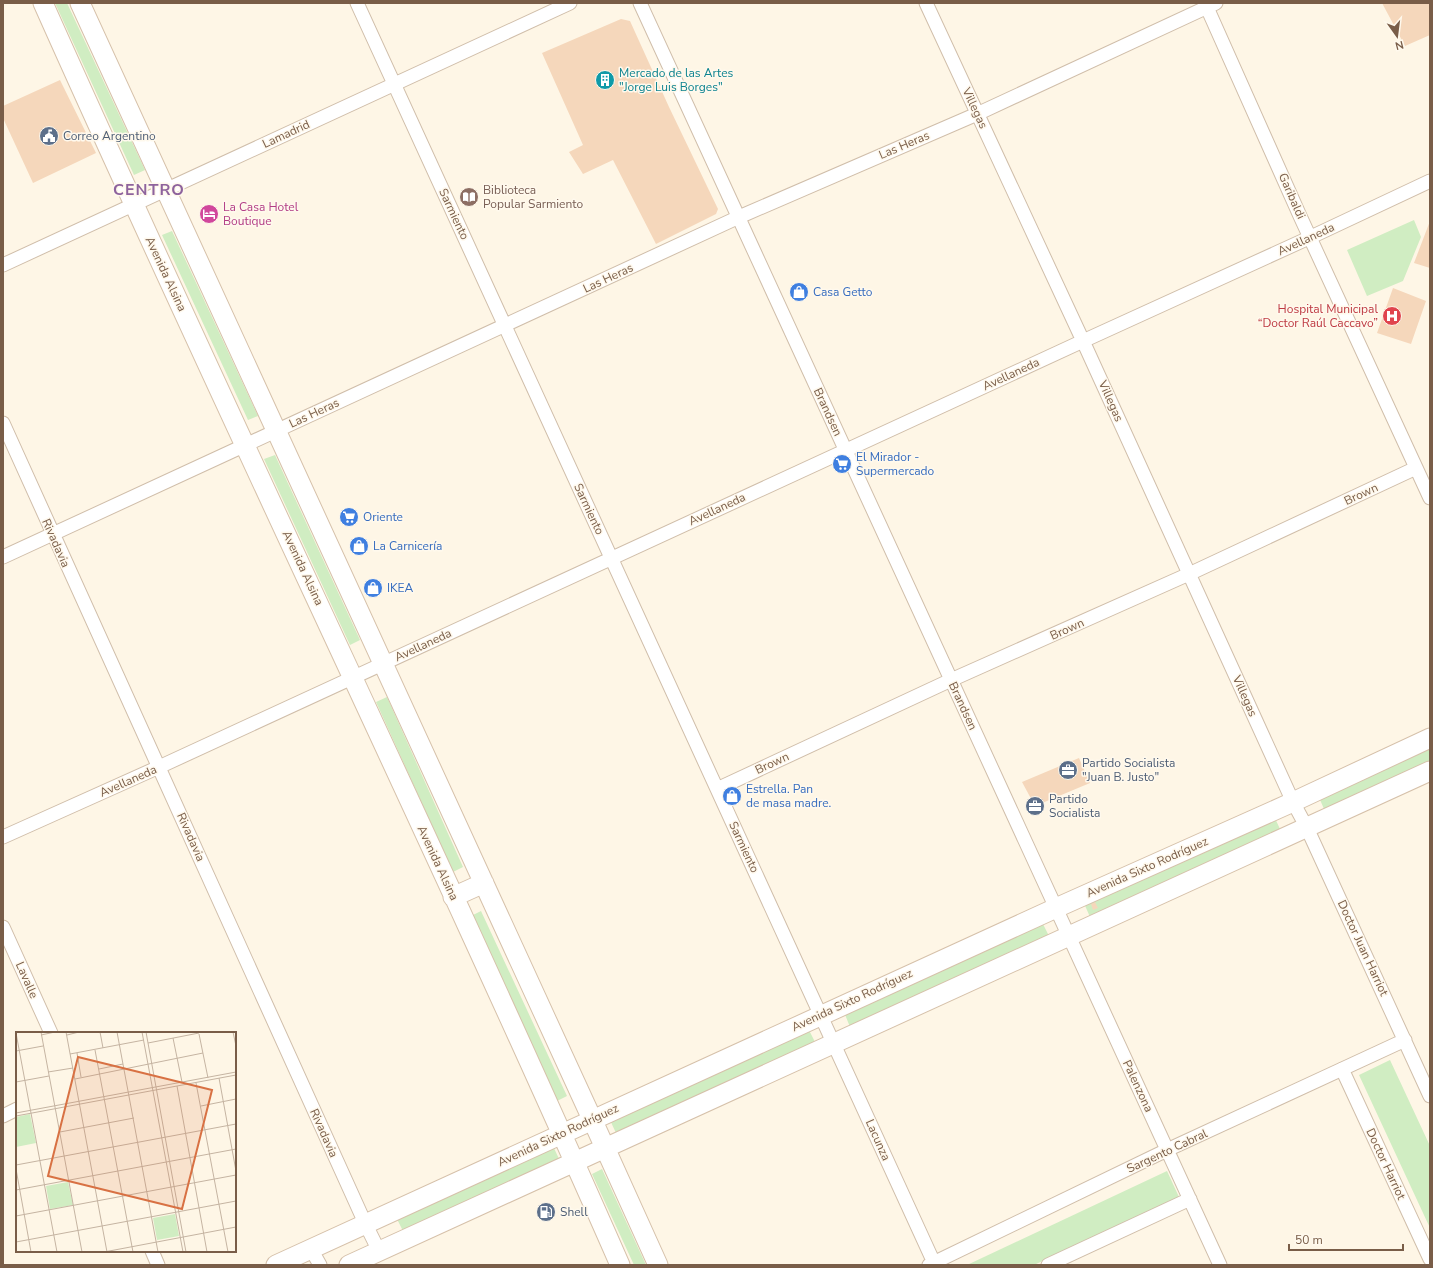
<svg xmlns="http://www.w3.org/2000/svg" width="1433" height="1268" font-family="'Nunito Sans',sans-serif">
	<rect width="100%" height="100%" fill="#fef6e6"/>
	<!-- green -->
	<path fill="#d0edc2" d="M55,3H67L145,170L134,175Z
		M1414,220L1421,237L1403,281L1367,296L1347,250Z
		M172,231L258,416L248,420L162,235Z
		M275,455L360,640L350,645L264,459Z
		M387,697L463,867L453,872L376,702Z
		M1430,744V762L1324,809L1318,795Z
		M1273,814L1280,829L1090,917L1083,901Z
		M481,911L567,1096L557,1101L471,916Z
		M1042,922L1049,936L850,1027L844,1012Z
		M808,1028L815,1042L616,1133L609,1118Z
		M1390,1060L1430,1146V1228L1359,1075Z
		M553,1146L560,1161L403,1231L396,1217Z
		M602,1169L646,1265H634L592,1174Z
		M1167,1171L1179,1197L1034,1265H967Z"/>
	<!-- building -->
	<path fill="#f5d7bb" d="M1382,3H1430V35L1405,46Z
		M621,19L630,21L669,107L718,209L716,214L656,244L613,160L583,174L569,152L583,145L542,53Z
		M60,80L96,153L33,183L3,118V106Z
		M1430,221V268L1414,263Z
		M1393,288L1426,301L1411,344L1377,333Z
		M1079,758L1090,783L1035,806L1022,782Z
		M1095,902L1098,908L1093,910L1091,904Z"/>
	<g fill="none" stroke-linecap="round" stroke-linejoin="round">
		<!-- street casing -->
		<g stroke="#d0beaa" stroke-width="15">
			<path id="street" d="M357,3L935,1265
				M640,3L1220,1265
				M926,3L1083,341L1293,802L1307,828L1430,1096
				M1205,3L1300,216L1430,498
				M3,265L570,3
				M3,423L365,1223L379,1251
				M3,557L739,217L977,114L1216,3
				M717,789L951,680L1189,574L1416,468
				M3,837L159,767L1083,341L1311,237L1430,181
				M3,927L51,1033
				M1342,1069L1430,1259
				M3,1116L17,1109
				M311,1249L320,1265
				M152,1251L158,1265
				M929,1265L1167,1150L1405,1040
				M1048,1265L1190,1199"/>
		</g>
		<!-- secondary casing -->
		<g stroke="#d6c1aa" stroke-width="21">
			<path id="secondary" d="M43,3C231,425 434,842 620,1265
				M80,3L592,1119L658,1265
				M453,897L484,883
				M276,1265L1056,908L1293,802L1430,738
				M349,1265L1430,771"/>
		</g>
		<!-- street -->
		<use href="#street" stroke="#fff" stroke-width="13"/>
		<!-- secondary -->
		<use href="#secondary" stroke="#fff" stroke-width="19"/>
	</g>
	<!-- icons -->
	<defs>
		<g id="building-disc" transform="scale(1)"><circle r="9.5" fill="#0f9aa8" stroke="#fff9ed"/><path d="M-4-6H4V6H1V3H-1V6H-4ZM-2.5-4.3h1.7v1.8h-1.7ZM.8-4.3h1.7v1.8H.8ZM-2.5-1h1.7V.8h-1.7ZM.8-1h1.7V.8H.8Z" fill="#fff"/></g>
		<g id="civic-disc" transform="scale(1)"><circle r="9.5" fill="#5c6f8a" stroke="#fff9ed"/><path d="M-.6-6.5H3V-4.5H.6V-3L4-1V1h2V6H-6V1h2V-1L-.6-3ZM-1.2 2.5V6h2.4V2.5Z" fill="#fff"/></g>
		<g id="library-disc" transform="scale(1)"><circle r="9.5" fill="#8d6e63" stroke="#fff9ed"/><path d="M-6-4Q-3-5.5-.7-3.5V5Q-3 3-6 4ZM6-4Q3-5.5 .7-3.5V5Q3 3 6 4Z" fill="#fff"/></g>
		<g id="hotel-disc" transform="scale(1)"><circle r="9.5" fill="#d1479c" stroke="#fff9ed"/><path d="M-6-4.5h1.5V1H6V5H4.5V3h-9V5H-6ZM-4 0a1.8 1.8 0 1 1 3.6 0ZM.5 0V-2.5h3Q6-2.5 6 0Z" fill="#fff"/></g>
		<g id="shop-disc" transform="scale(1)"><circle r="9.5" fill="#3f7fe0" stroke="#fff9ed"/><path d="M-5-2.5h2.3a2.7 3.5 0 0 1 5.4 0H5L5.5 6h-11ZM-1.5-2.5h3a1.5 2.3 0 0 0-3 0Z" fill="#fff"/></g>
		<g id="hospital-disc" transform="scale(1)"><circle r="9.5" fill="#e0444e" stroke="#fff9ed"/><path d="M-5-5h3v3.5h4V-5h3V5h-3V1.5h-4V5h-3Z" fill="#fff"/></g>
		<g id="supermarket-disc" transform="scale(1)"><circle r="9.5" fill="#3f7fe0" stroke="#fff9ed"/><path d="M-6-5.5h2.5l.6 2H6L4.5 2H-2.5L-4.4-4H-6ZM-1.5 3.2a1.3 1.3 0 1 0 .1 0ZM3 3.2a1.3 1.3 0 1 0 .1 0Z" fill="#fff"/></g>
		<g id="office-disc" transform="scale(1)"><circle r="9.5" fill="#5c6f8a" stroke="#fff9ed"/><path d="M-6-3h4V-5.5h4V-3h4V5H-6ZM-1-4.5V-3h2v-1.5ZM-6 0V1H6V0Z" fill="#fff"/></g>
		<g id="fuel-disc" transform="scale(1)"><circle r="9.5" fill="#5c6f8a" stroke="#fff9ed"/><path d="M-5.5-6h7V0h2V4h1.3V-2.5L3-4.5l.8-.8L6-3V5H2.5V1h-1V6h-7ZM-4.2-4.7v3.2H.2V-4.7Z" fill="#fff"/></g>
	</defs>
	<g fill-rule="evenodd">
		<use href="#building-disc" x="605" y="80"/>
		<use href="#civic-disc" x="49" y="136"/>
		<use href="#library-disc" x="469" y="197"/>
		<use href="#hotel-disc" x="209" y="214"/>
		<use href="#shop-disc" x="799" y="292"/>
		<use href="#hospital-disc" x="1392" y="316"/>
		<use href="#supermarket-disc" x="842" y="464"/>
		<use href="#supermarket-disc" x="349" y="517"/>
		<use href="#shop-disc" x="359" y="546"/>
		<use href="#shop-disc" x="373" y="588"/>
		<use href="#office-disc" x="1068" y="770"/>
		<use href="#shop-disc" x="732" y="796"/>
		<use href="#office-disc" x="1035" y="806"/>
		<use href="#fuel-disc" x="546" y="1212"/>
	</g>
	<g text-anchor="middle" stroke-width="3" stroke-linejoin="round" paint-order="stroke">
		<!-- culture labels -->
		<g font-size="12" fill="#0d838f" stroke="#fff9ed" text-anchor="start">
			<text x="619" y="77">Mercado de las Artes<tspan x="619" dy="14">"Jorge Luis Borges"</tspan></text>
		</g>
		<!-- street labels -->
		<g font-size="12" fill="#795d48" stroke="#fff9ed">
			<text transform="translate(975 108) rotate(65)" y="4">Villegas</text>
			<text transform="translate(286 134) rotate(-25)" y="4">Lamadrid</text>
			<text transform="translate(904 145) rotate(-23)" y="4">Las Heras</text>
			<text transform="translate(1292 196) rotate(66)" y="4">Garibaldi</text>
			<text transform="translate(454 214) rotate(65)" y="4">Sarmiento</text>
			<text transform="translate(1306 239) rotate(-25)" y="4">Avellaneda</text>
			<text transform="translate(166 274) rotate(65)" y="4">Avenida Alsina</text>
			<text transform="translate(608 278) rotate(-25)" y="4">Las Heras</text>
			<text transform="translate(1011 374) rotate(-25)" y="4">Avellaneda</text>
			<text transform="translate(1111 401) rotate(66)" y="4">Villegas</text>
			<text transform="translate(828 412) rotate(65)" y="4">Brandsen</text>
			<text transform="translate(314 413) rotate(-25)" y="4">Las Heras</text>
			<text transform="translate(1361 494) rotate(-25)" y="4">Brown</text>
			<text transform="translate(589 509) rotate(65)" y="4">Sarmiento</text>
			<text transform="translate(717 509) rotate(-25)" y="4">Avellaneda</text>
			<text transform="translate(56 543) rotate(66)" y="4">Rivadavia</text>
			<text transform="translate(303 568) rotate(65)" y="4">Avenida Alsina</text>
			<text transform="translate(1067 629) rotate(-24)" y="4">Brown</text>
			<text transform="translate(423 645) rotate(-25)" y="4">Avellaneda</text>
			<text transform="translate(1245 696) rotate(66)" y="4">Villegas</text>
			<text transform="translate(963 706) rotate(65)" y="4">Brandsen</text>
			<text transform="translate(772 763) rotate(-25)" y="4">Brown</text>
			<text transform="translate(128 781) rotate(-24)" y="4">Avellaneda</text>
			<text transform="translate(191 837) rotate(66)" y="4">Rivadavia</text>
			<text transform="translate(744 847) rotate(65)" y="4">Sarmiento</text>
			<text transform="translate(438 863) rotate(65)" y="4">Avenida Alsina</text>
			<text transform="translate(1147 867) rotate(-24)" y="4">Avenida Sixto Rodríguez</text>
			<text transform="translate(1363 948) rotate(65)" y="4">Doctor Juan Harriot</text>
			<text transform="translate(27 980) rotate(66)" y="4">Lavalle</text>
			<text transform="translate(852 1000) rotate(-25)" y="4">Avenida Sixto Rodríguez</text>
			<text transform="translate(1138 1086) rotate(65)" y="4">Palenzona</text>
			<text transform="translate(324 1133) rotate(66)" y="4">Rivadavia</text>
			<text transform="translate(558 1135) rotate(-25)" y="4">Avenida Sixto Rodríguez</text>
			<text transform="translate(878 1140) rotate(66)" y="4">Lacunza</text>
			<text transform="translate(1167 1151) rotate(-25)" y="4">Sargento Cabral</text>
			<text transform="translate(1386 1164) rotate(65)" y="4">Doctor Harriot</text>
		</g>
		<!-- service labels -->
		<g font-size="12" fill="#4e5e75" stroke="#fff9ed" text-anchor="start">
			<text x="63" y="140">Correo Argentino</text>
			<text x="1082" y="767">Partido Socialista<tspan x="1082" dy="14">"Juan B. Justo"</tspan></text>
			<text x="1049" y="803">Partido<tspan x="1049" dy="14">Socialista</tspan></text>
			<text x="560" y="1216">Shell</text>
		</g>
		<!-- education labels -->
		<g font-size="12" fill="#785e54" stroke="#fff9ed" text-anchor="start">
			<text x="483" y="194">Biblioteca<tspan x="483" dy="14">Popular Sarmiento</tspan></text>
		</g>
		<!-- hotel labels -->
		<g font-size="12" fill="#b23c85" stroke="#fff9ed" text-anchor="start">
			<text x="223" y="211">La Casa Hotel<tspan x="223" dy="14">Boutique</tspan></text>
		</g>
		<!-- shop labels -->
		<g font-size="12" fill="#366cbe" stroke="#fff9ed" text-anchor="start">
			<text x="813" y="296">Casa Getto</text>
			<text x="856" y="461">El Mirador -<tspan x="856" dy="14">Supermercado</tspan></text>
			<text x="363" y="521">Oriente</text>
			<text x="373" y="550">La Carnicería</text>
			<text x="387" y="592">IKEA</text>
			<text x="746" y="793">Estrella. Pan<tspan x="746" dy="14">de masa madre.</tspan></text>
		</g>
		<!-- health labels -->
		<g font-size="12" fill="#be3a42" stroke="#fff9ed" text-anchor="end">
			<text x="1378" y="313">Hospital Municipal<tspan x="1378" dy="14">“Doctor Raúl Caccavo”</tspan></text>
		</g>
		<!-- district labels -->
		<g font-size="16" font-weight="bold" letter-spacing="1" fill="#8e639d" stroke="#fff9ed">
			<text x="149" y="195">CENTRO</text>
		</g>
	</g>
	<!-- overview -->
	<g transform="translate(16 1032)">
		<rect width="220" height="220" fill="#fef6e6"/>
		<path d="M14,82L20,111L0,115V85ZM52,150L57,173L34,177L30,154ZM159,182L163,204L141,208L137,186Z" fill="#d0edc2"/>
		<path fill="none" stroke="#c5b4a2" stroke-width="1" d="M25,0L66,220M50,0L91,220M84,0L87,16M101,0L142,220M126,0L167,220M130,0L170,220M217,0L220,14M0,1L41,220M183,2L192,46M25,3L39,0M51,3L63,0M157,6L166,50M132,11L183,1M79,18L117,220M0,19L27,14M61,21L65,45M54,22L128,8M83,37L107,32M32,40L57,36M203,46L220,139M59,47L187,21M0,50L33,44M180,51L212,220M161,54L191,220M185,74L220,67M0,81L220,40M0,84L220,43M44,100L118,86M0,133L220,92M0,137L15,220M0,158L220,117M0,184L220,143M0,210L220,169M88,220L220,195"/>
		<path fill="#d87143" fill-opacity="0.15" stroke="#d87143" stroke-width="2" d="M62,25L196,58L166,177L32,144Z"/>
		<rect width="220" height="220" fill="none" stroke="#795d48" stroke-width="2"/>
	</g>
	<!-- border -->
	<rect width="1433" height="1268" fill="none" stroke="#795d48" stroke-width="8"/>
	<!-- north arrow -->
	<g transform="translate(1397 36) rotate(166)" stroke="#fff9ed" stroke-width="3" paint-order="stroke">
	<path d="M0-3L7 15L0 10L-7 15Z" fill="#795d48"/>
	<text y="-6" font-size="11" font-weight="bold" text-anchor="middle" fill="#795d48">N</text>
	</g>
	<!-- scale -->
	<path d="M1289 1244v6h114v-6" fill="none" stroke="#795d48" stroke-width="2"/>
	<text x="1295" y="1244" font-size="12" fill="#795d48" stroke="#fff9ed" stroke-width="3" paint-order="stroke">50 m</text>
</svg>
